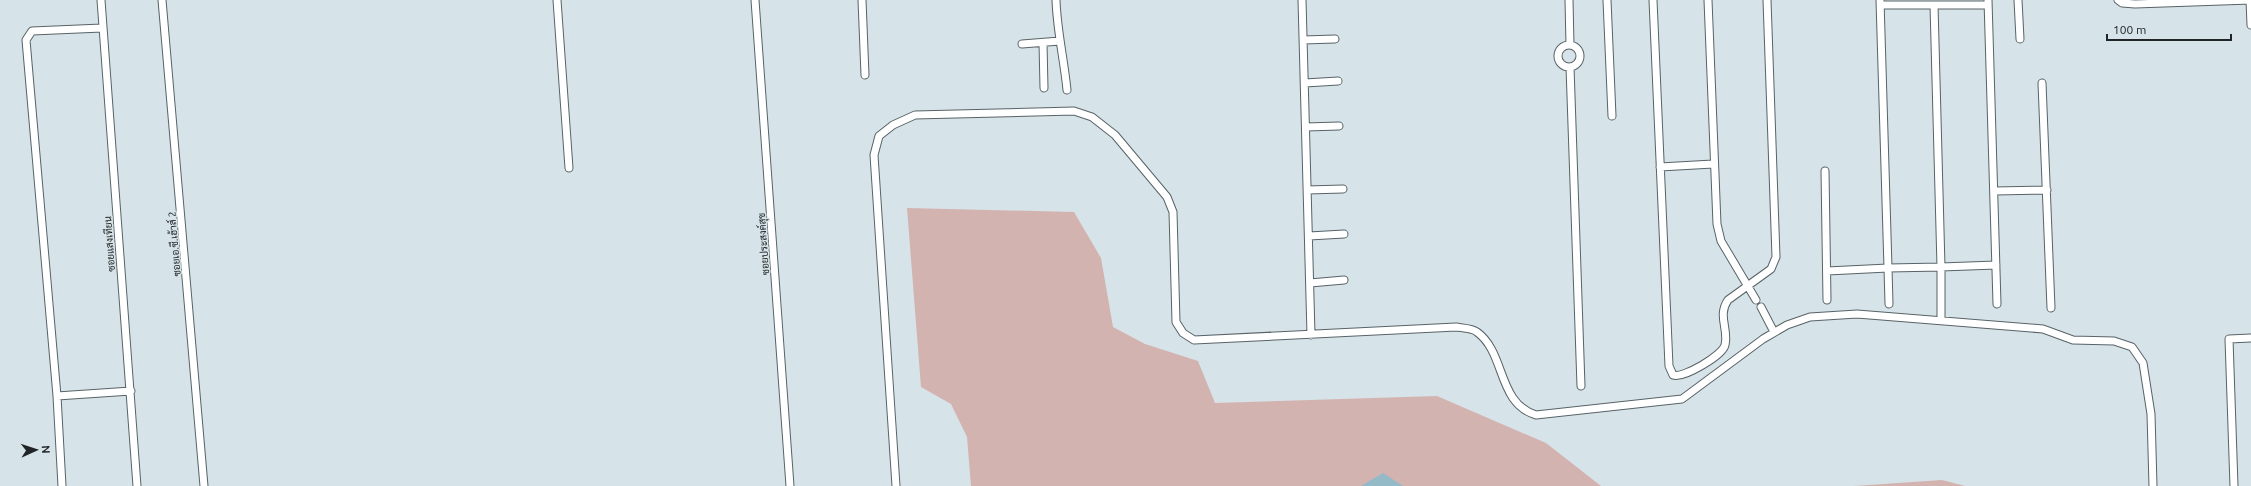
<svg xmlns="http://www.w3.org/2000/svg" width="2251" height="486" font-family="Ubuntu,Sarabun,sans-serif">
	<rect width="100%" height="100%" fill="#d6e3e8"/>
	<!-- green -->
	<path fill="#d3b3b0" d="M907,208L1074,212L1101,258L1113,327L1145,344L1198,361L1215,403L1437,396L1546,443L1601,486H971L967,437L951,404L921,387Z
		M1942,480L1965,486H1853H1854Z"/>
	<!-- water -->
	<path fill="#94b9c7" d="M1383,473L1403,486H1361Z"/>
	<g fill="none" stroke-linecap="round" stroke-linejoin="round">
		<!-- minor casing -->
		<g stroke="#586367" stroke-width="9">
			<path id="minor" d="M101,0L137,486
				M162,0L204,486
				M557,0L569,168
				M755,0L790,486
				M862,0L865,75
				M1056,0C1057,31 1064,59 1067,90
				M1302,0L1311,335
				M1569,0L1570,45
				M1607,0L1612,116
				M1653,0L1669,366L1673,375C1683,379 1723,355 1725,345C1729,329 1717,316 1728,300L1771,269L1776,257L1767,0
				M1708,0L1717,224L1721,241L1756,300
				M1880,0L1888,268L1941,267V320
				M1988,0L1997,304
				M2018,0L2020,39
				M2118,0L2122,3L2135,4L2251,0
				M2250,0L2251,25
				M1881,5H1934L1941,267L1996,265
				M1934,5H1988
				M1303,40L1335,39
				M1043,43L1044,88
				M1022,44L1060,41
				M1558 56a11 11 0 1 1 22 0a11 11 0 1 1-22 0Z
				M1570,67L1581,386
				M1305,83L1338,81
				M2042,83L2051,308
				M1306,127L1339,126
				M1660,167L1713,164
				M1825,171L1827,300
				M1307,190L1343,189
				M1994,191L2047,190
				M1309,236L1344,234
				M1827,271L1888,268L1889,304
				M1310,283L1344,280
				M1761,307L1774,332
				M57,396L131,391
				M62,486L57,396L26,40L32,31L102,28
				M896,486L874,155L879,136L893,125L915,115L1074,111L1092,117L1115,135L1167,197L1173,212L1176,322L1183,333L1194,340L1456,327C1462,328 1472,328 1477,332C1506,353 1497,403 1536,415L1682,399L1763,339L1787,325L1810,317L1857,314L2043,329L2073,340L2114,341L2132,347L2143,363L2151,414L2153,486
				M2234,486L2229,339L2251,338"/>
		</g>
		<!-- minor -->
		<use href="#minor" stroke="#fff" stroke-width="7"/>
	</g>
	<g text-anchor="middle" stroke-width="3" stroke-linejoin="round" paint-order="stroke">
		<!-- street labels -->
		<g font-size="10" fill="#202426" stroke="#d6e3e8">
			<text transform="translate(109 244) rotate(-94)" y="4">ซอยแสงเทียน</text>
			<text transform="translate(174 244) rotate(-95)" y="4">ซอยเอ.ซี.เฮ้าส์ 2</text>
			<text transform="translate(763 244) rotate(-94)" y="4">ซอยประสงค์สุข</text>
		</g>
	</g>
	<!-- north arrow -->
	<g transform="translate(36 450) rotate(87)" stroke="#d6e3e8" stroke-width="3" paint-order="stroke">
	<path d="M0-3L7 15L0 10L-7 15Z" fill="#202426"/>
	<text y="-6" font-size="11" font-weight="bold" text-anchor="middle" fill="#202426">N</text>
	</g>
	<!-- scale -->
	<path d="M2107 34v6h124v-6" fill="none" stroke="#202426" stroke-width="2"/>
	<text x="2113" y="34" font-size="12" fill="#202426" stroke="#d6e3e8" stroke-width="3" paint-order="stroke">100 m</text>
</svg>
